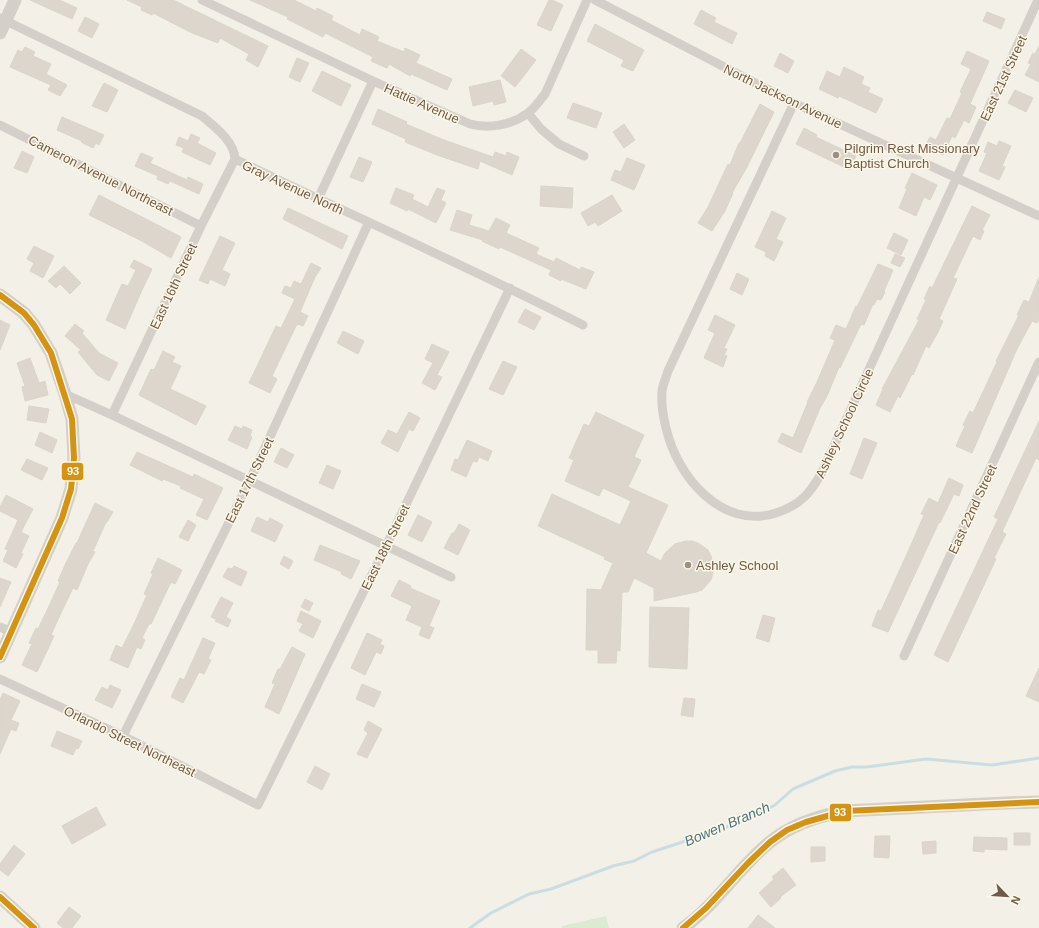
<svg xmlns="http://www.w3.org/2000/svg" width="1039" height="928" font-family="Arial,sans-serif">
	<rect width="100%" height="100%" fill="#f3f0e7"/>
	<!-- green -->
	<path fill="#ddead2" d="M606,916L609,928H562V926Z"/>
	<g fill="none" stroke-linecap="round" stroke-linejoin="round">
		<!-- stream -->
		<path stroke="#cadde2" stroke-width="3" d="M470,928L491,913L529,894L551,889L613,866L634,861L652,852L722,829L746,819L775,805L793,789L835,771L852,767H867L926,759L992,765L1039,758"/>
	</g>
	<!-- building -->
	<path fill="#dcd6cd" stroke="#dbd4ca" d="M30,0H59L77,8L72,19Z
		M127,0H173L268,46L258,67L246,60L249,54L220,38L218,43L190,32L153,13L152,15L141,10L142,7Z
		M250,0H294L316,11L317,8L333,16L331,20L360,35L362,29L379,37L377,41L404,52L405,48L420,55L416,63L452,79L447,90L411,74L410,76L389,64L387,68L371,61L373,57L325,33L323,37L287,19L288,17Z
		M549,0H552L563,5L551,31L537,25Z
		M701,10L716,18L714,22L737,33L732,44L694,24Z
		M987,12L1005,19L1001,29L983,21Z
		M85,17L99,24L92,38L78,31Z
		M595,24L644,50L633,71L621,66L624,60L587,41Z
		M1039,46V82L1025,75L1031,64L1028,63L1033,53L1035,54Z
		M25,47L35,52L33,56L51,64L46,74L67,85L60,96L48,90L51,85L10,67L18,50L22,52Z
		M521,49L536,60L515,87L501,76Z
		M967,51L989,61L970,104L976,107L969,123L964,120L955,138L952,136L943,155L925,146L930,137L936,140L947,118L950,119L962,93L960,92L971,69L961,64Z
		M780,53L794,61L788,73L774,66Z
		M297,58L309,63L300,82L289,77Z
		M844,67L864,77L861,84L870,88L868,92L883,99L876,113L839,96L838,98L819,89L827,71L840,77Z
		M322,71L351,85L341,106L312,91Z
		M500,80L506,102L494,105L493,101L473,106L469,87Z
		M104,83L118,90L107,112L92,106Z
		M1015,90L1033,98L1026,112L1008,103Z
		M573,103L602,113L596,128L567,118Z
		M760,104L774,112L747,167L732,193H733L725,211L712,231L698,223L708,207L728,164L730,165L739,143H740Z
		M378,109L407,122L406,124L444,140L493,157L495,152L506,156L507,152L519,157L512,175L480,161L478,169L437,155L405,142L406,139L372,124Z
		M62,117L104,135L99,145L96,143L93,148L81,142L82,141L57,130Z
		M624,124L635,140L624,148L613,132Z
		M804,128L817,135L816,137L856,156L850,170L796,144Z
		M191,134L200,138L197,143L216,153L210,165L182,152L184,148L176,145L179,137L188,141Z
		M999,141L1011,146L1002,166L1005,167L999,180L979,171L987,153L984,152L988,142L997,146Z
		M22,151L34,157L27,173L14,168Z
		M141,153L153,158L150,163L187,180L188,177L203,184L199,194L170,181L168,184L157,179L158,176L135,166Z
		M359,157L372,162L363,182L350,177Z
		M627,158L645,165L634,190L611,180L615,170L621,172Z
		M912,173L937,185L930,200L924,197L916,216L899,208L907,189L905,188Z
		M541,186L573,188L572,208L540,206Z
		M396,188L414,195L412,199L428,207L437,188L445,191L441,200L446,203L436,223L408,209L407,211L390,203Z
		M99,195L181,237L171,258L140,240L89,215Z
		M612,195L622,211L598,226L595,222L588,226L581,213Z
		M972,206L990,215L982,230L984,231L980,240L973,236L953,278L957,279L939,319L943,321L938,332L929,348L926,346L913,375L912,374L900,398L898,396L890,412L876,405L883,389H882L919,320L917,319L926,300L924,299L930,286L932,288Z
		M288,208L348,236L342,249L283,219Z
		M457,210L472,215L469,225L489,231L496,218L510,225L506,233L539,248L536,254L554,262L556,258L580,270L581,267L594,272L586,289L561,279V281L549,275L551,270L500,247L499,249L482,241L483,240L450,230Z
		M772,211L786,218L776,239L783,242L774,261L765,256L766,252L755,247Z
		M894,233L908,240L901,255L887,248Z
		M220,236L235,243L222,270L230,274L225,286L210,279L208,284L199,280Z
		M34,246L54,256L43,278L30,271L34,263L27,259Z
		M895,254L905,258L900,267L891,263Z
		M134,260L152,269L142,290L125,329L106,320L122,284L128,286L136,270L130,267Z
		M311,263L321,268L315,277L300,312L308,316L303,326L297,324L272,376L277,379L270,393L249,383L276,326L281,328L295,299L282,293L285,286L291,288L294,281L301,284Z
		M878,264L893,270L884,291L885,292L881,300L877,299L874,305L873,304L864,325L861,324L840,368L839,367L827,396L820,408L801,453L778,442L782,433L793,438L808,402H807L817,382L835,340L830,338L836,325L846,329L856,306L857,307Z
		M64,266L81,283L70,294L60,284L56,288L48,281Z
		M737,273L749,279L742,295L730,289Z
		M1039,277V319L1037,323L1032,321L1016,351L972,453L956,446L965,426L963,425L970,411L973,413L997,362L996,361L1019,315H1017L1024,300L1029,302Z
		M525,309L541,317L534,330L518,322Z
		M715,315L735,325L724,348L727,349L724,355L727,356L723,367L704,358L715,333L708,330Z
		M0,320L10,325L0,350Z
		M75,324L84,331L82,333L99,353L118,363L109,381L97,375L78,352L81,350L65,336Z
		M343,331L364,341L358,354L337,343Z
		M432,344L449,352L437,375L442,377L435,390L422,383L433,363L425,359Z
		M163,351L175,357L172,362L181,366L170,389L206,406L196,425L139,395L151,369L154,370Z
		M30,358L39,383L45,381L48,395L25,401L22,387L25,386L17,363Z
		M503,361L517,367L503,395L489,389Z
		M29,406L49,409L46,423L27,420Z
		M409,412L420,418L413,431L409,429L398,452L381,443L388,430L397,434Z
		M596,412L644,435L634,457L641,460L628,487L668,505L646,553L661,561L665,553L675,544L686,541H692L698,543L708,550L711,556L714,568L711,580L702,590L696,592L654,601V588L634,578L628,592H622L620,651L617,650L616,663H598V650H586L587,589L601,590L613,563L604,559L605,557L538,526L552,494L620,525L631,501L603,488L599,496L565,481L574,460L569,458L584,424L589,426Z
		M1039,421V460L1036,458L1002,532L1006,534L994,558L996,559L948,662L934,655L998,519L994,517Z
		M235,426L242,429L243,426L252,430L250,436L252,437L247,449L228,440Z
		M40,432L57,440L52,453L35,445Z
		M864,438L877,443L862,479L850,474Z
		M467,440L492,451L488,461L479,457L477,462L473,461L466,477L451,470L455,459L458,460Z
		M281,448L294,455L287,468L274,462Z
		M137,452L193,477L194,474L223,488L207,520L196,515L204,499L180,488L181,486L163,479L162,481L130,465Z
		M27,459L48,468L42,480L21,470Z
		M327,465L341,471L333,489L319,483Z
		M949,478L963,485L959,496L954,494L940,523L939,522L888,632L872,626L878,610L881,611L911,545L924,515L921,514L929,498L938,503Z
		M6,495L33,509L21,532L29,536L21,553L23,554L16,568L3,561L8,550L5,549L18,520L0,511V507Z
		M95,503L113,512L107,522H106L93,551L95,552L88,564L77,590L73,588L60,615L51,635L54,636L37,672L22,665L32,644L29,643L36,628L38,629L50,604L60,582L58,581L66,563L76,543H77Z
		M418,515L432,522L422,542L408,535Z
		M257,517L268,522L270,518L283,525L275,542L251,531Z
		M188,520L196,525L188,541L179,537Z
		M459,524L470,530L458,555L444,548L452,533H454Z
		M320,545L360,561L351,579L341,574L342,572L314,560Z
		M284,556L293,561L289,569L280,564Z
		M158,558L182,570L175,584L171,582L151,624H149L142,638L145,640L141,649L137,647L128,668L110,660L116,645L122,648L134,624L147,595L144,594L153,574L151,573Z
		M234,566L247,572L241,586L223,577L228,568L232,569Z
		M0,578L11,582L0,607Z
		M399,580L411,586L410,588L440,601L429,626L434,628L429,639L419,635L422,627L406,620L412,606L391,596Z
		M221,597L233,603L226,617L231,620L228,627L215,621L216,619L211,617Z
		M305,599L313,603L309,611L301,607Z
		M650,607L689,608L687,669L649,667Z
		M301,611L321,621L313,638L299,631L303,624L297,621Z
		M763,615L775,618L769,642L756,638Z
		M367,633L382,640L380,644L384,646L381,654L376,652L365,675L351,668Z
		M203,638L215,643L208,659L211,660L204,674L199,672L183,703L171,697L180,678L184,680Z
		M292,647L305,654L279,714L265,707L275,684L272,683L278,669H280Z
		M1039,668V702L1026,696Z
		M362,684L381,692L374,707L356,699Z
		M110,685L121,690L112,708L95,700L102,687L108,690Z
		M3,693L20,701L11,720L19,723L16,731L11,729L0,754V700Z
		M684,698L695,699L693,717L681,715Z
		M368,721L382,729L367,758L357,754L368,733L364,730Z
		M57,731L82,741L78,749L76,748L73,755L51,746Z
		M315,766L330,774L322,790L307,782Z
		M96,807L106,825L72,844L62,826Z
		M1014,833H1030V845H1014Z
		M875,836H890L889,858L874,857Z
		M974,837L1007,838V850L984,849V852L973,851Z
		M936,841V853L923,854L922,842Z
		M14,845L25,854L8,876L0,870V864Z
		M811,847H825V861L811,862Z
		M783,868L796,885L780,897L781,898L771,907L759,893L774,879L772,877Z
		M69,907L81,916L72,928H63L57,923Z
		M758,915L775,928H748Z"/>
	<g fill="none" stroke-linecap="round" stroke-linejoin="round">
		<!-- street -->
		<path stroke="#d5cfc9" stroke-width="9" d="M202,0L373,81L470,124C489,129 512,125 528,113C535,108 540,100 545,94L587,0
			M595,0L794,103L1039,216
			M0,18L202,116C215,127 234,141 235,159
			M794,103L668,371C666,378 663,384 662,391C661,404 663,416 666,428C677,476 721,530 776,513C800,505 810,494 822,472L1038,0
			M528,113L541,129L559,144L584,156
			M0,125L201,226
			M235,159C351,215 469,267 583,325
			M318,199L373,81
			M65,394L112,415L451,577
			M112,415L201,226L235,159
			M0,627L12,632
			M904,656L1039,362
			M0,679L123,736L258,805L386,546L510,288
			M123,736L250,480L369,222"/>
		<!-- secondary -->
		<path stroke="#d5cfc9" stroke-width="13" d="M0,33L15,0
			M0,295L24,313L34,325L51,353L65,394L72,419L74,458L71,489L62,518L0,657
			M0,897L34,928
			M683,928C717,904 738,868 770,842C792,824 818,816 845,811L1005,803L1039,802"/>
		<!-- bus-1 casing -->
		<g stroke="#fdf7e6" stroke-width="9">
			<path id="bus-1" d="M0,295L24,313L34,325L51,353L72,419L74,458L71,489L62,518L0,657
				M0,897L34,928
				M683,928L706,908L748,863L770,842L787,830L806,822L845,811L1039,802"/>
		</g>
		<!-- bus-1 -->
		<use href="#bus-1" stroke="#d59313" stroke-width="6"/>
	</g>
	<!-- markers -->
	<g fill="#9d8f82" stroke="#fdf7e6" stroke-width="1.5">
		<circle cx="836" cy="155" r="4"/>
		<circle cx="688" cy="565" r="4"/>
	</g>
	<g text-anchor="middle" stroke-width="3" stroke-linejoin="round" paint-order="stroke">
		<!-- street labels -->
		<g font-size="13" fill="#6e5b4b" stroke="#fdf7e6">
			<text transform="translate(1003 78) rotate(-65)" y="5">East 21st Street</text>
			<text transform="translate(783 96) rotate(26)" y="5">North Jackson Avenue</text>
			<text transform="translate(422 103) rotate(24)" y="5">Hattie Avenue</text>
			<text transform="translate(101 175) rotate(27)" y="5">Cameron Avenue Northeast</text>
			<text transform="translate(293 187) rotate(25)" y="5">Gray Avenue North</text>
			<text transform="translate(173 286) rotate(-65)" y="5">East 16th Street</text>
			<text transform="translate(844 423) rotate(-65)" y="5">Ashley School Circle</text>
			<text transform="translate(249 480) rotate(-64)" y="5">East 17th Street</text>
			<text transform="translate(972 509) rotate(-65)" y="5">East 22nd Street</text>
			<text transform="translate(385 547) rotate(-64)" y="5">East 18th Street</text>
			<text transform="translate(130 741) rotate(26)" y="5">Orlando Street Northeast</text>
		</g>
		<!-- poi labels -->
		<g font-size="13" fill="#6e5b4b" stroke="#fdf7e6" text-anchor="start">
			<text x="844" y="153">Pilgrim Rest Missionary<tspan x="844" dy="15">Baptist Church</tspan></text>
			<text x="696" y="570">Ashley School</text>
		</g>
		<!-- water labels -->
		<g font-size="14" font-style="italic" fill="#4a7486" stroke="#fdf7e6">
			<text transform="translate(727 824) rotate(-23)" y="5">Bowen Branch</text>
		</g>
	</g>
	<g stroke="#fdf7e6" stroke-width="1.5">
		<rect x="61" y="462" width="23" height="19" rx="4" fill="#d59313"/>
		<rect x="829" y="803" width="23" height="19" rx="4" fill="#d59313"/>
	</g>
	<g font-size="11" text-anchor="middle" font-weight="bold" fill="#fff">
		<text x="73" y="475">93</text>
		<text x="840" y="816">93</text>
	</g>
	<!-- north arrow -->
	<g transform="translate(1007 896) rotate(115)" stroke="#fdf7e6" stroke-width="3" paint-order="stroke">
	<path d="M0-3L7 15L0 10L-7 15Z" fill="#6e5b4b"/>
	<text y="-6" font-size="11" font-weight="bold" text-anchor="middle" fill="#6e5b4b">N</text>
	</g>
</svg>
